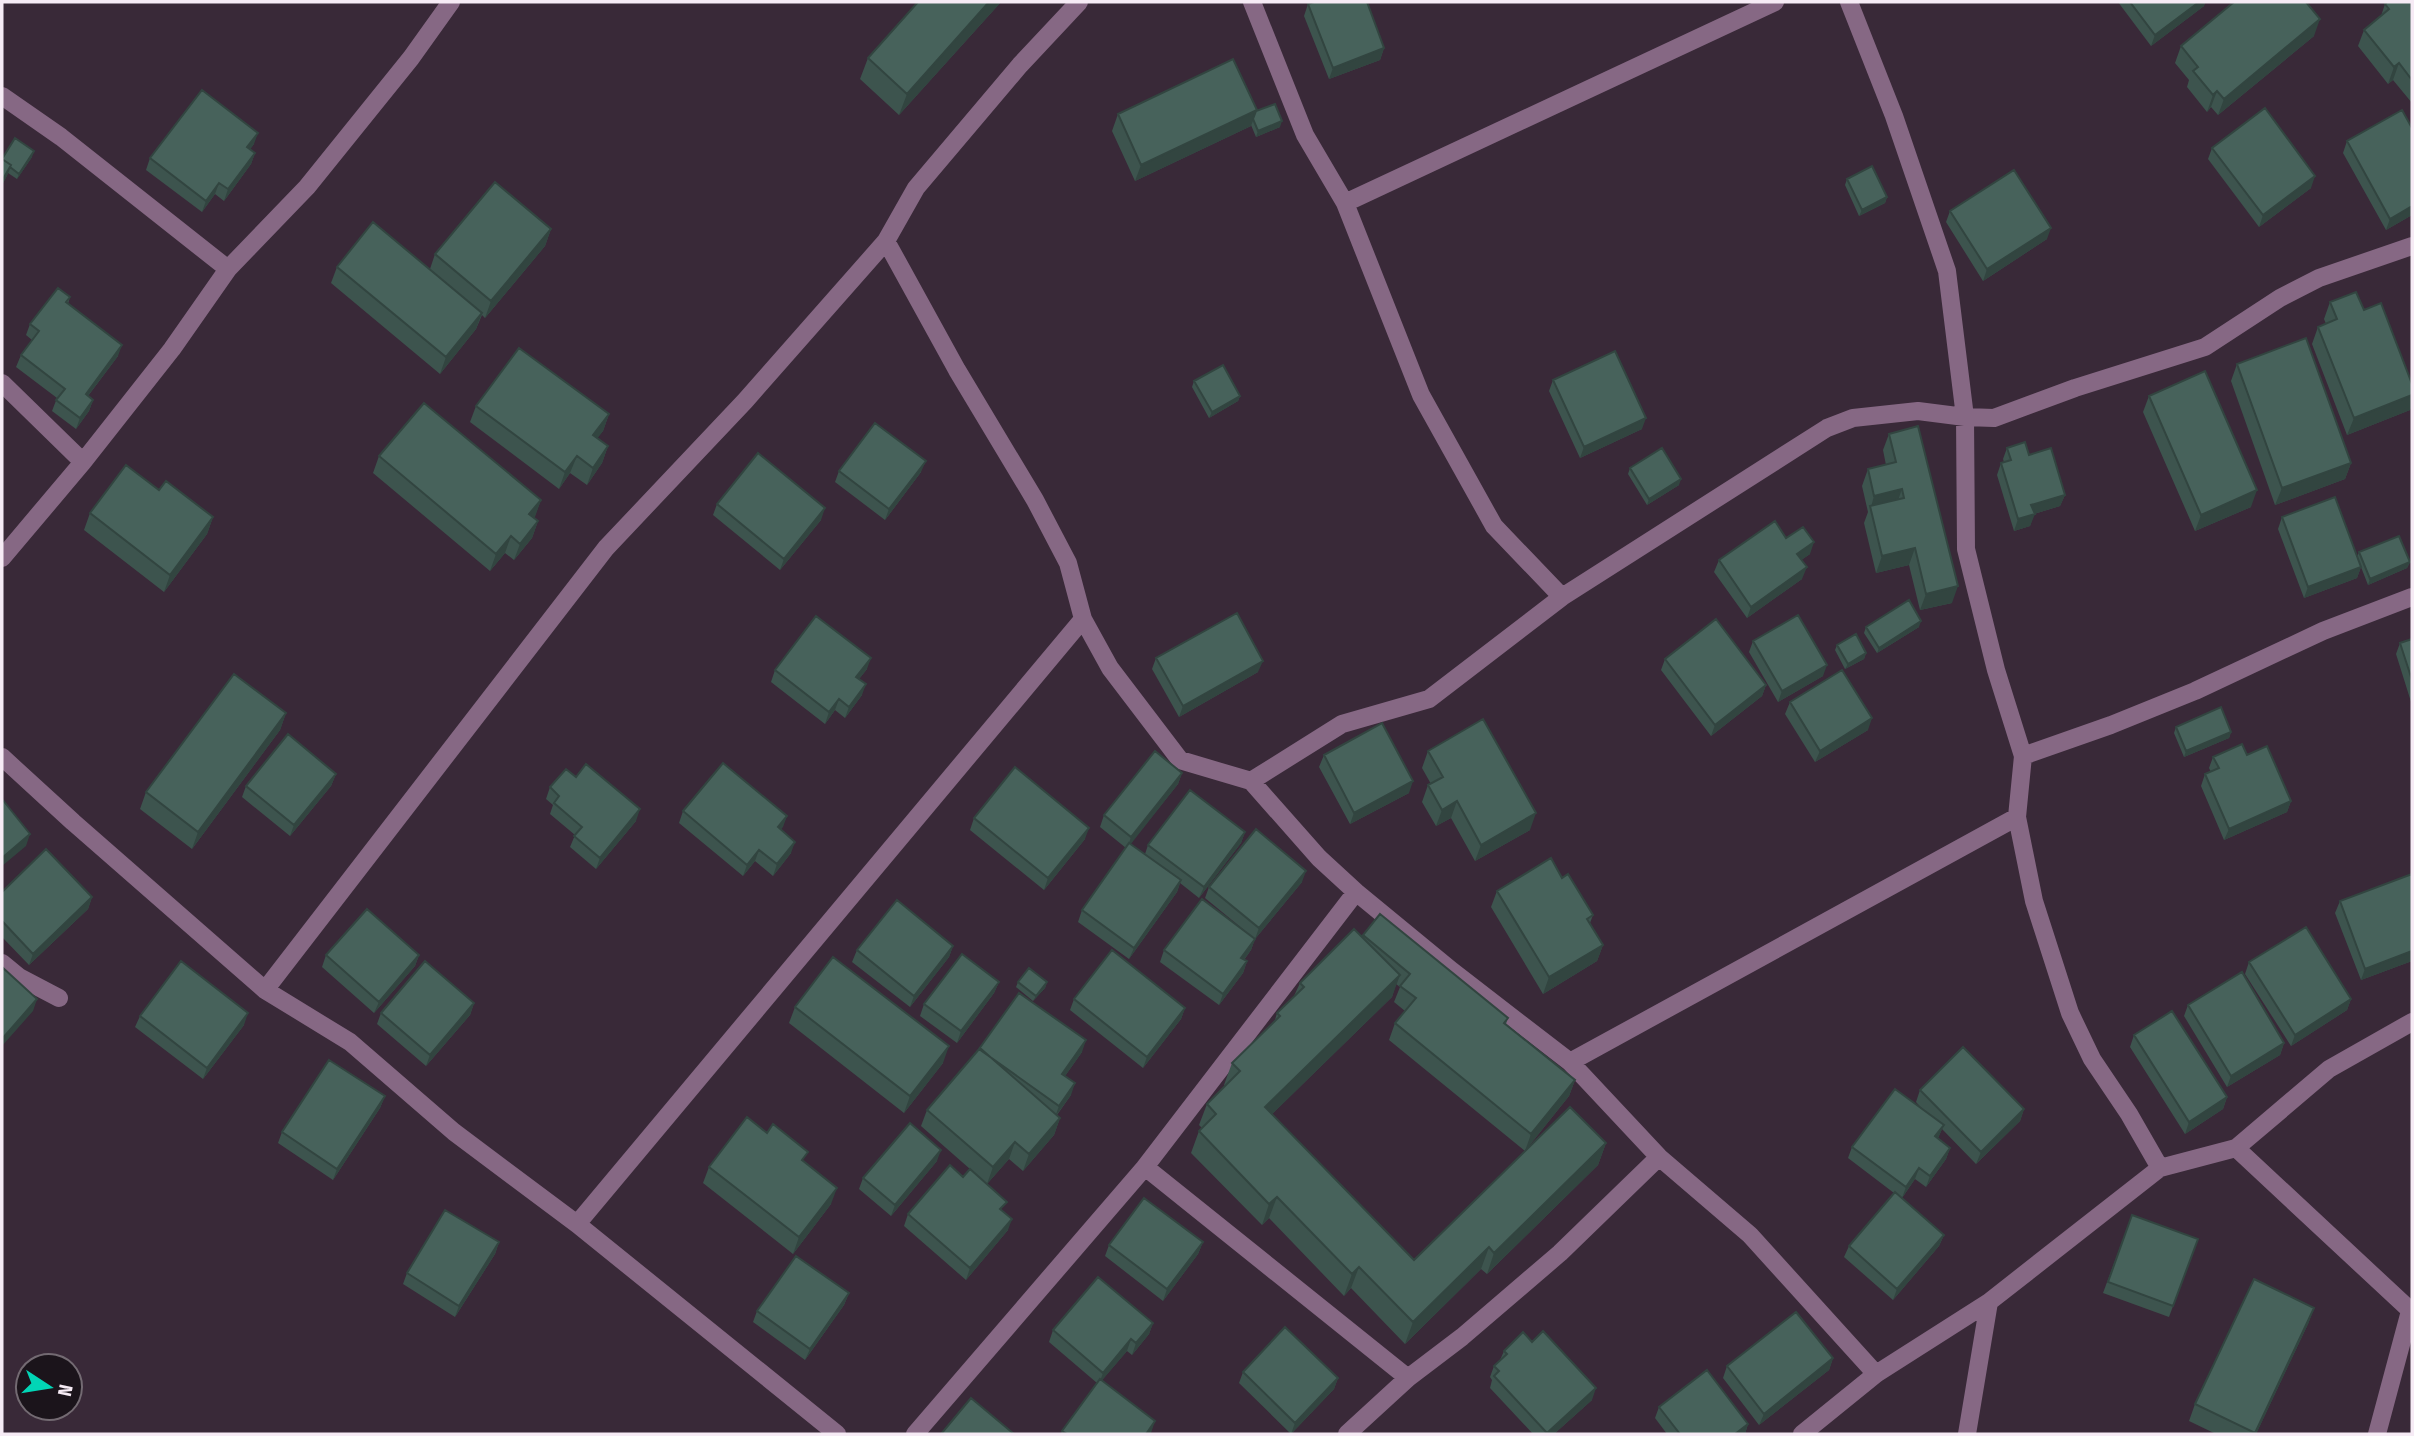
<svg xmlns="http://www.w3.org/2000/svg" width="2414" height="1436" font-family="'Fira Sans Condensed',sans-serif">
	<rect width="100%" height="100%" fill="#392938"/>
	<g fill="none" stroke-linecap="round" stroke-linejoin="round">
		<!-- minor -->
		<path stroke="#866884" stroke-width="18" d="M1252,2L1305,135L1345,203L1421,395L1494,526L1562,597
			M1849,2L1894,116L1947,271L1965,417L1966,549L1996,670L2023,756L2017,817L2034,901L2070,1013L2092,1059L2129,1114L2160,1168
			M2,96L61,137L228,269
			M1345,203L1775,2
			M886,241L957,370L1035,500L1068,563L1083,619L1110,668L1180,760L1251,781L1319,858L1356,892L1452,971L1570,1062L1659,1157L1750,1235L1876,1374
			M2,383L83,462
			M2,558L83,462L172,349L228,269L307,187L411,58L451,2
			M2023,756L2111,725L2195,691L2323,631L2412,597
			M2,757L73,822L265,990L350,1042L454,1132L577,1224L837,1434
			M1251,781L1342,724L1429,699L1562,597L1827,428L1853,418L1918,411L1965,417L1994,418L2075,388L2205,347L2280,298L2319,278L2412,246
			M2,963L19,977L59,998
			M265,990L606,548L745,401L886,241L916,188L1020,65L1079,2
			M1570,1062L2017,817
			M2236,1148L2412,1312
			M1145,1167L1408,1378
			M577,1224L1083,619
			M915,1434L1145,1167L1356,892
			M1347,1434L1408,1378L1462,1337L1560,1253L1659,1157
			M1802,1434L1876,1374L1989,1302L2160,1168L2236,1148L2329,1069L2412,1022
			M1967,1434L1989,1302
			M2377,1434L2410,1311"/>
	</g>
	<!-- wall -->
	<path fill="#3d544e" d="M1001,2L899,115L860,79L868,58Z
		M2118,2H2205L2204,6L2151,46Z
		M2412,2V103L2393,80L2388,84L2358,46L2364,30L2381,16L2385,4Z
		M1308,4L1384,48L1380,60L1329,79L1304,16Z
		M2314,36L2218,115L2211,107L2207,112L2187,87L2189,80L2175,63L2181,46Z
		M1256,111L1280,127L1256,137L1251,125V126L1135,181L1112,131L1118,114Z
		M2347,141L2412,215L2386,230L2343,153Z
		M254,144L250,149L255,153L251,164L224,201L215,194L202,212L146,170L150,158Z
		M2212,148L2311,188L2259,227L2208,159Z
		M32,157L17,179L8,173L2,185V158Z
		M1847,179L1887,197L1885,203L1859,216L1845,185Z
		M1950,211L2047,239L1983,281L1946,222Z
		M551,229L545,246L485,318L482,315L476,329L440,374L331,283L337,267L430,269L435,254Z
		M70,297L68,304L118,356L88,396L93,400L89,411L76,429L52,411L57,398L16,367L21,355L32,340L26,335L30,324Z
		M2330,302L2412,384V403L2410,410L2347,435L2312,344L2318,327L2326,324L2324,319Z
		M2237,364L2351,463L2345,479L2275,505L2231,381Z
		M1553,380L1642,429L1580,458L1549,391Z
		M1194,381L1240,396L1238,401L1209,418L1192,387Z
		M2149,396L2251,507L2195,531L2143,412Z
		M476,406L609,414L603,431L597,438L608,446L602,463L587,485L570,473L559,489L470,422Z
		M1889,434L1952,603L1920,610L1909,565L1876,573L1864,523L1868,512L1862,486L1868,469L1886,465L1883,450Z
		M2007,448L2029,455L2065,495L2060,506L2034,514L2030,526L2014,531L1997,475L2001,463L2004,462L2003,459Z
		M379,456L541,500L534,518L538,521L532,538L514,560L505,553L490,571L373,473Z
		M1630,468L1679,485L1647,505L1628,474Z
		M839,471L921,472L885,520L835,482Z
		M159,490L213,517L207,534L164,592L84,530L90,513Z
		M717,504L821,520L780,570L713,515Z
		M2282,517L2357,557L2359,552L2410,562L2407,568L2368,585L2361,567L2357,578L2304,598L2278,529Z
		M1786,538L1810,554L1801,560L1802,579L1747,618L1714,572L1719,560Z
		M1866,627H1919L1877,653L1864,633Z
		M2412,639V705L2396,654L2400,643Z
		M1753,641L1823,676L1778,702L1749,652Z
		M1837,645L1866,653L1864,659L1845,669L1835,650Z
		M1156,658L1258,672L1179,717L1152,669Z
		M1665,659L1766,685L1762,696L1711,736L1661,670Z
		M867,669L859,679L862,695L845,718L835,710L825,724L771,682L775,670Z
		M1790,702L1868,730L1815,762L1785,714Z
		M286,713L280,730L192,849L140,809L146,792Z
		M2176,727L2231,732L2229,738L2184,757L2174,733Z
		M1428,751L1530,830L1475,861L1451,818L1436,826L1422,802L1428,785L1431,784L1422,768Z
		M1324,755L1409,793L1350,824L1319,767Z
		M2247,755L2291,801L2287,812L2224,840L2201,786L2205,774L2211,772L2209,768L2213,757Z
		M1182,773L1178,784L1130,844L1145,854L1148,845L1245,832L1241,843L1199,898L1180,883L1177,892L1129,959L1078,922L1082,910L1126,848L1100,827L1104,815Z
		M336,774L331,786L290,836L242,797L246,786Z
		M550,787L636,821L596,869L570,847L575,835L550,814L553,805L546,799Z
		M683,811L787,816L781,829L791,853L773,876L755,861L743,876L679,823Z
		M974,818L1085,839L1044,890L970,830Z
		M2412,874V961L2361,980L2335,913L2340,901Z
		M1562,878L1593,915L1590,923L1603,945L1597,961L1543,994L1491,907L1497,891Z
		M1302,882L1255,939L1251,950L1244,960L1247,961L1243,973L1219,1005L1160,962L1164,950L1244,930L1205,898L1209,887Z
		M2,892L92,897L88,909L29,965L2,937Z
		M1363,935L1508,1018L1506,1024L1575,1080L1569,1096L1525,1151L1389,1040L1395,1023L1405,1011L1394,1002L1400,987L1396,984L1392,997L1272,1114L1414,1260L1606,1143L1598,1165L1487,1274L1481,1269L1405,1344L1351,1288L1344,1296L1269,1218L1262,1225L1191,1153L1199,1131L1202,1128L1199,1125L1207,1104L1225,1086L1224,1085L1232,1063L1275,1020L1277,1013L1294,996L1300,983L1362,937Z
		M953,946L949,957L910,1007L852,962L857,950Z
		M326,955H419L415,966L374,1013L322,967Z
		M2249,962L2351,999L2347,1010L2291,1046L2245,974Z
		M999,982L994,993L957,1043L920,1016L924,1004Z
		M1018,982H1047L1045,988L1033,1001L1016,987Z
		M1074,999L1185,1008L1181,1019L1143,1068L1070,1010Z
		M474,1003L470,1015L426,1066L377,1024L381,1013Z
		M2188,1005L2284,1043L2280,1055L2227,1087L2184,1016Z
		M795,1007L943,1063L904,1113L789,1023Z
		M140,1016L244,1025L203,1079L135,1027Z
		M2134,1035L2227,1097L2223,1109L2185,1134L2130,1047Z
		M979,1050L1082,1052L1065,1076L1071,1095L1057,1115L1060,1118L1054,1135L1023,1171L1009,1159L987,1184L1003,1212L1008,1230L966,1280L904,1226L908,1214L963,1177L970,1169L921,1126L927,1110Z
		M1920,1090L2024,1109L2020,1121L1976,1164L1942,1129L1938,1138L1950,1148L1946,1159L1926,1187L1915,1179L1902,1198L1944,1235L1939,1246L1893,1300L1844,1257L1849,1246L1894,1193L1848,1158L1852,1147L1925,1112L1916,1102Z
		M385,1096L380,1108L333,1180L278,1143L282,1132Z
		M937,1161L891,1216L859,1189L863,1178Z
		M804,1162L831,1204L793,1254L703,1183L709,1167Z
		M2132,1215L2198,1239L2169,1317L2103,1293Z
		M499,1242L495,1254L455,1317L403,1284L407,1273Z
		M1203,1242L1198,1254L1163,1301L1105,1256L1109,1245Z
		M849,1293L844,1305L805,1360L753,1322L757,1311Z
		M2314,1308L2308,1324L2256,1434H2216L2189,1421L2195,1404Z
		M1153,1323L1149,1334L1132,1355L1127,1351L1102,1380L1151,1433L1150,1434H1061L1062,1431L1097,1383L1049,1342L1053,1330Z
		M1532,1342L1592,1400L1554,1434H1533L1490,1388L1492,1380L1490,1377L1494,1366L1500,1360L1504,1351Z
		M1833,1358L1829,1370L1759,1425L1723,1378L1727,1366Z
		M1243,1372L1338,1378L1334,1389L1291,1434L1239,1383Z
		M1659,1407L1748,1424L1745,1434H1667L1655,1418Z"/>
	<!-- shaded-wall -->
	<path fill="#324540" d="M989,2H1001L899,115L907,94Z
		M2199,2H2205L2204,6L2151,46L2155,35Z
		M2320,19L2314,36L2218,115L2224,99Z
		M1384,48L1380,60L1329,79L1333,68Z
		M2399,63L2393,80L2388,84L2394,67Z
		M2217,91L2211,107L2207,112L2213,95Z
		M1257,110L1251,126L1135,181L1141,165Z
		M1282,121L1280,127L1256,137L1258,131Z
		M258,133L254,144L243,159L247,147Z
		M34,151L32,157L17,179L19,174Z
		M255,153L251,164L224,201L228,189Z
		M11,165L7,176L2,185V181Z
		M2315,176L2311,188L2259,227L2263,215Z
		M219,183L215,194L202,212L206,201Z
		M1887,197L1885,203L1859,216L1862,210Z
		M2412,206V215L2386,230L2390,219Z
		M2051,228L2047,239L1983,281L1987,269Z
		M551,229L545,246L485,318L491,301Z
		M482,313L476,329L440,374L446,357Z
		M122,345L118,356L81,405L86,394Z
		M2412,395V403L2410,410L2347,435L2354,418Z
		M1240,396L1238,401L1209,418L1212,412Z
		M93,400L89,411L76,429L80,418Z
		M609,414L603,431L587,452L593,435Z
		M1646,418L1642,429L1580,458L1584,447Z
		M608,446L602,463L587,485L593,468Z
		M577,456L570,473L559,489L565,472Z
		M926,461L921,472L885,520L889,509Z
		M2351,463L2345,479L2275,505L2282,488Z
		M1681,479L1679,485L1647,505L1649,499Z
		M1902,489L1896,506L1871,507L1874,496Z
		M2257,490L2251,507L2195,531L2201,515Z
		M2065,495L2060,506L2027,516L2031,505Z
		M541,500L535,517L523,531L529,514Z
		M825,508L821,520L780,570L784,559Z
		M2035,514L2030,526L2014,531L2018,519Z
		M213,517L207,534L164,592L170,575Z
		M538,521L532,538L514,560L520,544Z
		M511,536L505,553L490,571L496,554Z
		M1814,542L1810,554L1793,566L1797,554Z
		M1915,548L1909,565L1876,573L1882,556Z
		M2410,562L2407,568L2368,585L2370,579Z
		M1807,567L1802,579L1747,618L1751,607Z
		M2361,567L2357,578L2304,598L2308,587Z
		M1958,586L1952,603L1920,610L1926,594Z
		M1921,621L1919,627L1877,653L1879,648Z
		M1866,653L1864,659L1845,669L1848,664Z
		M871,658L867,669L852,688L856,677Z
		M1263,661L1258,672L1179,717L1183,706Z
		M1827,665L1823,676L1778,702L1782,691Z
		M866,684L862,695L845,718L849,707Z
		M1766,685L1762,696L1711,736L1715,725Z
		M839,699L835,710L825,724L829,712Z
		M286,713L280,730L192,849L198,832Z
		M1872,718L1868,730L1815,762L1820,751Z
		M2231,732L2229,738L2184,757L2186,751Z
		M1182,773L1178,784L1127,849L1131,837Z
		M336,774L331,786L290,836L294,825Z
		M1413,781L1409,793L1350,824L1354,813Z
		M1457,801L1451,818L1436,826L1442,810Z
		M2291,801L2287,812L2224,840L2229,829Z
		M640,809L636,821L596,869L600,858Z
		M1536,813L1530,830L1475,861L1481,845Z
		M787,816L783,827L774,838L778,827Z
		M1089,828L1085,839L1044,890L1048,878Z
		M1245,832L1241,843L1199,898L1204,887Z
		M30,834L26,846L2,866V858Z
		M795,842L791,853L773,876L777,864Z
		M759,850L755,861L743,876L747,865Z
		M1306,871L1302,882L1255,939L1259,928Z
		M1181,880L1177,892L1129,959L1134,948Z
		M92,897L88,909L29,965L33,954Z
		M1255,939L1251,950L1237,969L1241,958Z
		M1603,945L1597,961L1543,994L1549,977Z
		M953,946L949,957L910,1007L914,996Z
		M2412,951V961L2361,980L2365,969Z
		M419,955L415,966L374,1013L379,1002Z
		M1247,961L1243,973L1219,1005L1223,994Z
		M1400,975L1392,997L1258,1128L1265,1107Z
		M999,982L994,993L957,1043L961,1031Z
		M1047,982L1045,988L1033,1001L1036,996Z
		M37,999L33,1011L2,1046V1039Z
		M2351,999L2347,1010L2291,1046L2295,1035Z
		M474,1003L470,1015L426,1066L430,1055Z
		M1185,1008L1181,1019L1143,1068L1147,1057Z
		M248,1013L244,1025L203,1079L207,1068Z
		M1086,1040L1082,1052L1058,1086L1062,1074Z
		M2284,1043L2280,1055L2227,1087L2231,1076Z
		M949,1046L943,1063L904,1113L910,1096Z
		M1575,1080L1569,1096L1525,1151L1531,1134Z
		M1075,1083L1071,1095L1055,1117L1059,1106Z
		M385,1096L380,1108L333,1180L337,1169Z
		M2227,1097L2223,1109L2185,1134L2189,1122Z
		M2024,1109L2020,1121L1976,1164L1981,1152Z
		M1060,1118L1054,1135L1023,1171L1029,1154Z
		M1944,1125L1939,1136L1931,1148L1935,1136Z
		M1015,1142L1009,1159L987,1184L993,1167Z
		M1606,1143L1598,1165L1487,1274L1494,1253Z
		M1950,1148L1946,1159L1926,1187L1930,1176Z
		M941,1150L937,1161L891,1216L895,1205Z
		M1919,1168L1915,1179L1902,1198L1906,1187Z
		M837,1188L831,1204L793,1254L799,1237Z
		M1277,1197L1269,1218L1262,1225L1269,1204Z
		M1012,1219L1008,1230L966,1280L970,1268Z
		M1944,1235L1939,1246L1893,1300L1897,1289Z
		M499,1242L495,1254L455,1317L459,1306Z
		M1203,1242L1198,1254L1163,1301L1167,1289Z
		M1489,1247L1481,1269L1405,1344L1413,1322Z
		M1359,1267L1351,1288L1344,1296L1352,1274Z
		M849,1293L844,1305L805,1360L810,1349Z
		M2314,1308L2308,1324L2256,1434H2255Z
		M1153,1323L1149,1334L1132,1355L1136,1343Z
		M1131,1339L1127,1351L1099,1384L1103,1373Z
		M1833,1358L1829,1370L1759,1425L1764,1414Z
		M1338,1378L1334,1389L1291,1434L1295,1423Z
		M1596,1388L1592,1400L1554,1434H1546Z
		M1155,1421L1151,1433L1150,1434H1146Z
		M1748,1424L1745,1434H1735Z"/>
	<!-- building -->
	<path fill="#47625b" stroke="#324540" stroke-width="2" d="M918,2H989L907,94L868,58Z
		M1314,2H1367L1384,48L1333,68L1308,4Z
		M2130,2H2199L2155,35Z
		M2234,2H2306L2320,19L2224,99L2217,91L2213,95L2193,71L2198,67L2181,46Z
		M2387,2H2412V80L2399,63L2394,67L2364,30L2389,9L2385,4Z
		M1233,59L1257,110L1141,165L1118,114Z
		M202,90L258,133L247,147L255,153L228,189L219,183L206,201L150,158Z
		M1275,104L1282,121L1258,131L1253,119L1256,111Z
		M2265,108L2315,176L2263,215L2212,148Z
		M2402,110L2412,128V206L2390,219L2347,141Z
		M15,138L34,151L19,174L10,167L11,165L2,159Z
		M2,159L11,165L2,181Z
		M1872,166L1887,197L1862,210L1847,179Z
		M2014,170L2051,228L1987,269L1950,211Z
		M495,182L551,229L491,301L435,254Z
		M373,222L482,313L446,357L337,267Z
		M58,288L70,297L66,302L122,345L86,394L93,400L80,418L56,400L65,389L21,355L39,331L30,324Z
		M2356,292L2364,310L2381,303L2412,384V395L2354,418L2318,327L2337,319L2330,302Z
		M2306,338L2351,463L2282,488L2237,364Z
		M519,348L609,414L593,435L608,446L593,468L577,456L565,472L476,406Z
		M1615,351L1646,418L1584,447L1553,380Z
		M1223,365L1240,396L1212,412L1194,381Z
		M2205,371L2257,490L2201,515L2149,396Z
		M424,403L541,500L529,514L538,521L520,544L511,536L496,554L379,456Z
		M875,423L926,461L889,509L839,471Z
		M1918,426L1958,586L1926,594L1915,548L1882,556L1870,506L1904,498L1902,489L1874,496L1868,469L1896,462L1889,434Z
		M2025,442L2029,455L2051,448L2065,495L2031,505L2035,514L2018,519L2001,463L2011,460L2007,448Z
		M1662,448L1681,479L1649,499L1630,468Z
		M758,453L825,508L784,559L717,504Z
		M126,465L159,490L166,481L213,517L170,575L90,513Z
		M2335,497L2361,567L2308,587L2282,517Z
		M1775,521L1786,538L1803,527L1814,542L1797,554L1807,567L1751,607L1719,560Z
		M2399,536L2410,562L2370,579L2359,552Z
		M1909,600L1921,621L1879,648L1866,627Z
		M1237,613L1263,661L1183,706L1156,658Z
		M1798,615L1827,665L1782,691L1753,641Z
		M816,616L871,658L856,677L866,684L849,707L839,699L829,712L775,670Z
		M1716,619L1766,685L1715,725L1665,659Z
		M1856,634L1866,653L1848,664L1837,645Z
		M2412,639V680L2400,643Z
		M1842,670L1872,718L1820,751L1790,702Z
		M234,674L286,713L198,832L146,792Z
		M2221,707L2231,732L2186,751L2176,727Z
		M1483,719L1536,813L1481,845L1457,801L1442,810L1428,785L1443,777L1428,751Z
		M1382,723L1413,781L1354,813L1324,755Z
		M288,734L336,774L294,825L246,786Z
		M2242,744L2247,755L2267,746L2291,801L2229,829L2205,774L2219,768L2213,757Z
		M1155,751L1182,773L1131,837L1104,815Z
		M723,763L787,816L778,827L795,842L777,864L759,850L747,865L683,811Z
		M586,764L640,809L600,858L574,836L582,827L554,803L559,796L550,787L566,769L576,777Z
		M1015,767L1089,828L1048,878L974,818Z
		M1190,790L1245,832L1204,887L1148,845Z
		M2,799L30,834L2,858Z
		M1256,829L1306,871L1259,928L1209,887Z
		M1129,843L1181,880L1134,948L1082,910Z
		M46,849L92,897L33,954L2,921V892Z
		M1551,858L1562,878L1568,874L1593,915L1587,919L1603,945L1549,977L1497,891Z
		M2412,874V951L2365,969L2340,901Z
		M1202,899L1255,939L1241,958L1247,961L1223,994L1164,950Z
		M897,900L953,946L914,996L857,950Z
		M367,909L419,955L379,1002L326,955Z
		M1380,914L1508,1018L1504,1023L1575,1080L1531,1134L1395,1023L1416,998L1400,986L1410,974L1363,935Z
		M2306,927L2351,999L2295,1035L2249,962Z
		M1354,929L1400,975L1265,1107L1414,1260L1570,1107L1606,1143L1494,1253L1489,1247L1413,1322L1359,1267L1352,1274L1277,1197L1269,1204L1199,1131L1216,1114L1207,1104L1240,1071L1232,1063L1280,1016L1277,1013L1304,987L1300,983Z
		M1112,950L1185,1008L1147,1057L1074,999Z
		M962,954L999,982L961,1031L924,1004Z
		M833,957L949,1046L910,1096L795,1007Z
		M181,961L248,1013L207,1068L140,1016Z
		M425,961L474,1003L430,1055L381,1013Z
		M2,967L37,999L2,1039Z
		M1029,968L1047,982L1036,996L1018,982Z
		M2242,972L2284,1043L2231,1076L2188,1005Z
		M1019,993L1086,1040L1062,1074L1075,1083L1059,1106L979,1049Z
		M2172,1011L2227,1097L2189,1122L2134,1035Z
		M1963,1047L2024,1109L1981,1152L1920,1090Z
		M980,1048L1060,1118L1029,1154L1015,1142L993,1167L927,1110Z
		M329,1060L385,1096L337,1169L282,1132Z
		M1895,1089L1944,1125L1935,1136L1950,1148L1930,1176L1919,1168L1906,1187L1852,1147Z
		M747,1117L767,1133L773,1124L808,1152L802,1160L837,1188L799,1237L709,1167Z
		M910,1123L941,1150L895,1205L863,1178Z
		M950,1165L963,1177L970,1169L1007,1202L1000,1209L1012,1219L970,1268L908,1214Z
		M1895,1192L1944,1235L1897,1289L1849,1246Z
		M1144,1198L1203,1242L1167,1289L1109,1245Z
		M445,1210L499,1242L459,1306L407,1273Z
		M2132,1215L2198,1239L2173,1306L2108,1282Z
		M796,1256L849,1293L810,1349L757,1311Z
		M1098,1277L1153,1323L1136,1343L1131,1339L1103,1373L1053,1330Z
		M2254,1279L2314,1308L2255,1433L2195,1404Z
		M1796,1312L1833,1358L1764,1414L1727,1366Z
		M1285,1327L1338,1378L1295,1423L1243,1372Z
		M1543,1331L1596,1388L1547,1433L1494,1376L1499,1371L1494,1366L1507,1354L1504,1351L1523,1332L1532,1342Z
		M1707,1370L1748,1424L1735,1434H1680L1659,1407Z
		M1100,1379L1155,1421L1146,1434H1067L1062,1431Z
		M971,1398L1014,1434H941Z"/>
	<!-- border -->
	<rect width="2414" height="1436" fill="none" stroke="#f6ebf5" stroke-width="7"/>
	<!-- north arrow -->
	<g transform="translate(49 1387) rotate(102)"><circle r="33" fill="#1b141b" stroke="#736a72" stroke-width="2"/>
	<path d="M0-5L12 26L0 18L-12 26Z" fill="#02d5b6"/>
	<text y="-10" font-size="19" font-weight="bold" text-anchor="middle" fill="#f6ebf5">N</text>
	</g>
</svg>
